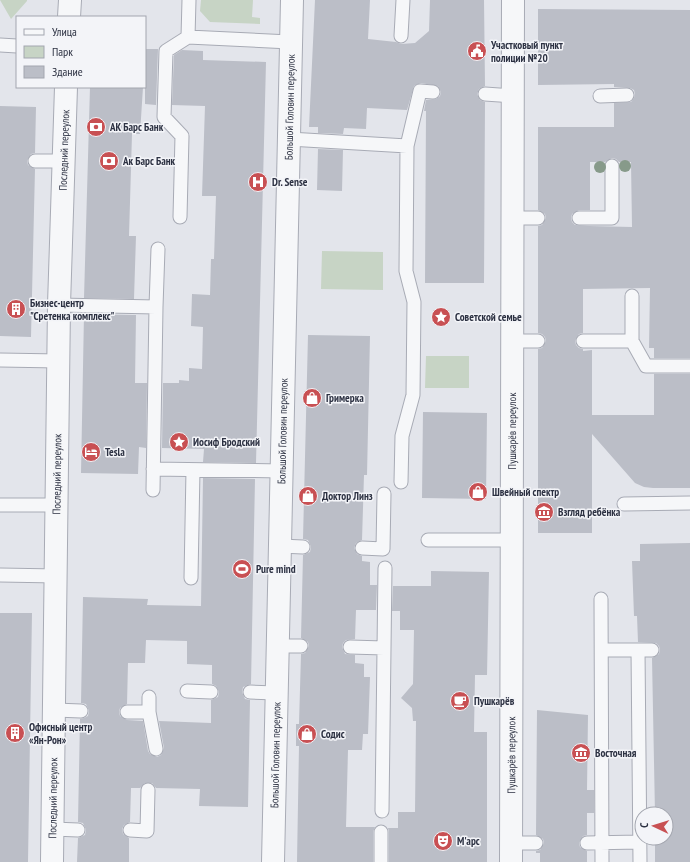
<svg xmlns="http://www.w3.org/2000/svg" width="690" height="862" font-family="'PT Sans Narrow',sans-serif">
	<rect width="100%" height="100%" fill="#e3e5eb"/>
	<!-- green -->
	<path fill="#c7d4c5" d="M0,0H27V1L11,19Z
		M201,0H253L252,17L260,18V24L210,22L200,11Z
		M322,251L383,252V290L321,289Z
		M426,356H469V388H425Z"/>
	<!-- building -->
	<path fill="#bbbec7" fill-rule="evenodd" d="M315,0H370L368,39L396,42L401,44L415,43L429,31L430,0H484L485,86L479,89L477,94L480,100L485,102L484,283H425L426,111H424L426,100L436,99L440,96L441,92L438,86L421,83L414,86L407,110L367,108L366,129L344,128L343,134L318,133V127H309Z
		M538,9L690,10V358H654V348H649L650,288L583,289V333L579,334L575,341L576,345L579,348L583,349V351L592,350V415H654V374H690V488H653L644,487L635,483L592,434V533H538V349L542,348L546,341L545,337L542,334L538,333V226L542,225L546,218L545,214L538,210V127H614V103L631,102L634,98L635,94L634,90L630,88L614,87V84L538,85ZM612,158L616,159L619,162H631L632,227L589,226L575,225L572,222L571,218L572,214L579,210H590V162H605Z
		M145,49H158L156,105L145,104Z
		M182,50L203,51V60L266,62L256,463L203,462L204,449L162,448L163,383H179V380L189,381V368L202,369L203,327L191,326L192,294L210,295L211,259H214L216,196H202L205,106L172,105L174,55Z
		M90,87H143L140,134H132L129,236H136L134,299L84,298Z
		M0,106L36,107L35,153L31,154L27,161L28,165L35,169L31,337L0,336Z
		M318,149L343,150L342,191L317,190Z
		M84,314L136,315L135,383H147L146,448L139,447L138,474L81,473Z
		M308,335L370,336L367,475H364L362,540L356,543L354,548L357,554L362,556V561L370,562V585H377L376,610H356L355,639L346,640L343,643L342,647L345,654L355,655V663L364,664V677H370L368,734H363L362,750H348L346,827H375L373,832V862H297L299,746H296V724H299L301,654L305,653L309,646L308,642L301,638L303,555L310,552L311,547L308,540L303,539Z
		M423,412L487,413L486,499L422,498Z
		M203,478L255,479L251,684L243,687L242,692L245,699L250,700L248,807L199,806L200,789L156,788L152,783H145L140,788H131L130,822L124,825L122,829L123,834L129,838V862H77L78,838L85,835L86,830L83,823L78,822L80,719L84,718L88,716L89,711L86,704L81,703L83,597L148,599L147,605L201,606ZM146,640L187,641V664L212,665V684L216,686L219,692L218,697L211,700V723L159,721L164,748L161,755L157,757L150,754L148,751L143,721L127,720L120,716L119,712L120,708L127,704L128,663H145Z
		M690,543V862H655V838H666V814H655L652,658L659,654L660,650L659,646L656,643L638,642L637,616H634L632,561H640V544Z
		M431,571L489,572L487,675H475L474,732H487V862H389V832L388,828H398V812H415L416,721H413L412,708L401,698L413,684L414,630H400V611H392L393,586H431Z
		M0,613H32L28,862H0Z
		M537,710L588,715L587,790H594V813H587V835L583,836L579,843L580,847L587,851V862H540V853H536V851L540,850L544,843L543,839L536,835Z"/>
	<g fill="none" stroke-linecap="round" stroke-linejoin="round">
		<!-- service casing -->
		<g stroke="#a8abb5" stroke-width="15">
			<path id="service" d="M189,0L188,37L290,42
				M401,36L403,0
				M0,45L17,46
				M485,94L513,96
				M600,96L627,95
				M289,139L407,146
				M35,161H64
				M180,217L182,136L164,117L166,51L188,37
				M512,218H538
				M579,218H612V166
				M632,296V341
				M59,305L156,307L153,490
				M156,307L158,249
				M512,341H538
				M583,341H632L646,366H690
				M0,360L59,361
				M153,469L282,471
				M401,482L402,436L413,395L414,302L406,271L407,146L420,91L433,92
				M624,504L690,503
				M0,505H57
				M428,540H511
				M280,546L303,547
				M362,548L383,549L384,494
				M0,575L57,576
				M191,578L193,470
				M601,599L602,862
				M278,646H301
				M350,647L384,648
				M602,650H652
				M638,650L640,862
				M187,691L211,692
				M250,692L276,693
				M149,697V712L156,749
				M55,710L81,711
				M127,712H149
				M382,811L385,568
				M53,829L78,830
				M130,830L147,831L148,790
				M511,843H536
				M587,843L639,842
				M381,862V832"/>
		</g>
		<!-- minor casing -->
		<g stroke="#a8abb5" stroke-width="24">
			<g id="minor">
				<path d="M69,17L70,0"/>
				<path id="s1" d="M52,862L59,305L66,87"/>
				<path id="s2" d="M273,862L292,0"/>
				<path id="s3" d="M511,862L513,0"/>
			</g>
		</g>
		<!-- service -->
		<use href="#service" stroke="#f6f7f9" stroke-width="13"/>
		<!-- minor -->
		<use href="#minor" stroke="#f6f7f9" stroke-width="22"/>
	</g>
	<!-- trees -->
	<g fill="#879a8a">
		<circle cx="625" cy="166" r="6"/>
		<circle cx="600" cy="167" r="6"/>
	</g>
	<!-- icons -->
	<defs>
		<g id="civic-disc" transform="scale(1)"><circle r="9.5" fill="#c85053" stroke="#f3f4f8"/><path d="M-.6-6.5H3V-4.5H.6V-3L4-1V1h2V6H-6V1h2V-1L-.6-3ZM-1.2 2.5V6h2.4V2.5Z" fill="#fff"/></g>
		<g id="bank-disc" transform="scale(1)"><circle r="9.5" fill="#c85053" stroke="#f3f4f8"/><path d="M-6-4H6V4H-6ZM0-2.3a2.3 2.3 0 1 0 0 4.6a2.3 2.3 0 1 0 0-4.6Z" fill="#fff"/></g>
		<g id="hospital-disc" transform="scale(1)"><circle r="9.5" fill="#c85053" stroke="#f3f4f8"/><path d="M-5-5h3v3.5h4V-5h3V5h-3V1.5h-4V5h-3Z" fill="#fff"/></g>
		<g id="building-disc" transform="scale(1)"><circle r="9.5" fill="#c85053" stroke="#f3f4f8"/><path d="M-4-6H4V6H1V3H-1V6H-4ZM-2.5-4.3h1.7v1.8h-1.7ZM.8-4.3h1.7v1.8H.8ZM-2.5-1h1.7V.8h-1.7ZM.8-1h1.7V.8H.8Z" fill="#fff"/></g>
		<g id="sight-disc" transform="scale(1)"><circle r="9.5" fill="#c85053" stroke="#f3f4f8"/><path d="M0-6L1.8-2.2L6-1.7L2.9 1.2L3.7 5.4L0 3.3L-3.7 5.4L-2.9 1.2L-6-1.7L-1.8-2.2Z" fill="#fff"/></g>
		<g id="shop-disc" transform="scale(1)"><circle r="9.5" fill="#c85053" stroke="#f3f4f8"/><path d="M-5-2.5h2.3a2.7 3.5 0 0 1 5.4 0H5L5.5 6h-11ZM-1.5-2.5h3a1.5 2.3 0 0 0-3 0Z" fill="#fff"/></g>
		<g id="hotel-disc" transform="scale(1)"><circle r="9.5" fill="#c85053" stroke="#f3f4f8"/><path d="M-6-4.5h1.5V1H6V5H4.5V3h-9V5H-6ZM-4 0a1.8 1.8 0 1 1 3.6 0ZM.5 0V-2.5h3Q6-2.5 6 0Z" fill="#fff"/></g>
		<g id="museum-disc" transform="scale(1)"><circle r="9.5" fill="#c85053" stroke="#f3f4f8"/><path d="M0-6L6-3V-2H-6V-3ZM-5-1h2V3h-2ZM-1-1h2V3h-2ZM3-1h2V3H3ZM-6 4H6V6H-6Z" fill="#fff"/></g>
		<g id="stadium-disc" transform="scale(1)"><circle r="9.5" fill="#c85053" stroke="#f3f4f8"/><path d="M0-5a6.5 5 0 1 0 0 10a6.5 5 0 1 0 0-10ZM-3.5-1.8h7v3.6h-7Z" fill="#fff"/></g>
		<g id="cafe-disc" transform="scale(1)"><circle r="9.5" fill="#c85053" stroke="#f3f4f8"/><path d="M-5.5-4.5H6V0H3Q3 3.5 0 3.5H-2.5Q-5.5 3.5-5.5 0ZM3-3.2v2h1.7v-2ZM-6 4.5H4V6H-6Z" fill="#fff"/></g>
		<g id="theatre-disc" transform="scale(1)"><circle r="9.5" fill="#c85053" stroke="#f3f4f8"/><path d="M-5-5.5Q0-4 5-5.5V0Q5 5 0 6Q-5 5-5 0ZM-3.3-2.5H-1v1.5H-3.3ZM1-2.5H3.3v1.5H1ZM-2.8 1Q0 5.5 2.8 1Z" fill="#fff"/></g>
	</defs>
	<g fill-rule="evenodd">
		<use href="#civic-disc" x="477" y="51"/>
		<use href="#bank-disc" x="96" y="127"/>
		<use href="#bank-disc" x="109" y="161"/>
		<use href="#hospital-disc" x="258" y="182"/>
		<use href="#building-disc" x="16" y="309"/>
		<use href="#sight-disc" x="441" y="317"/>
		<use href="#shop-disc" x="312" y="398"/>
		<use href="#sight-disc" x="179" y="442"/>
		<use href="#hotel-disc" x="91" y="452"/>
		<use href="#shop-disc" x="478" y="492"/>
		<use href="#shop-disc" x="308" y="496"/>
		<use href="#museum-disc" x="544" y="512"/>
		<use href="#stadium-disc" x="242" y="569"/>
		<use href="#cafe-disc" x="460" y="701"/>
		<use href="#building-disc" x="15" y="733"/>
		<use href="#shop-disc" x="307" y="734"/>
		<use href="#museum-disc" x="581" y="753"/>
		<use href="#theatre-disc" x="443" y="841"/>
	</g>
	<g text-anchor="middle" stroke-width="3" stroke-linejoin="round" paint-order="stroke">
		<!-- poi labels -->
		<g font-size="11" font-weight="bold" fill="#2c3142" stroke="#f3f4f8" text-anchor="start">
			<text x="491" y="49">Участковый пункт<tspan x="491" dy="13">полиции №20</tspan></text>
			<text x="110" y="131">АК Барс Банк</text>
			<text x="123" y="165">Ак Барс Банк</text>
			<text x="272" y="186">Dr. Sense</text>
			<text x="30" y="307">Бизнес-центр<tspan x="30" dy="13">"Сретенка комплекс"</tspan></text>
			<text x="455" y="321">Советской семье</text>
			<text x="326" y="402">Гримерка</text>
			<text x="193" y="446">Иосиф Бродский</text>
			<text x="105" y="456">Tesla</text>
			<text x="492" y="496">Швейный спектр</text>
			<text x="322" y="500">Доктор Линз</text>
			<text x="558" y="516">Взгляд ребёнка</text>
			<text x="256" y="573">Pure mind</text>
			<text x="474" y="705">Пушкарёв</text>
			<text x="29" y="731">Офисный центр<tspan x="29" dy="13">«Ян-Рон»</tspan></text>
			<text x="321" y="738">Содис</text>
			<text x="595" y="757">Восточная</text>
			<text x="457" y="845">М'арс</text>
		</g>
		<!-- street labels -->
		<g font-size="11" fill="#2c3142" stroke="#f3f4f8">
			<text dy="4" stroke="none"><textPath href="#s2" startOffset="755">Большой Головин переулок</textPath></text>
			<text dy="4" stroke="none"><textPath href="#s1" startOffset="712">Последний переулок</textPath></text>
			<text dy="4" stroke="none"><textPath href="#s2" startOffset="431">Большой Головин переулок</textPath></text>
			<text dy="4" stroke="none"><textPath href="#s3" startOffset="431">Пушкарёв переулок</textPath></text>
			<text dy="4" stroke="none"><textPath href="#s1" startOffset="388">Последний переулок</textPath></text>
			<text dy="4" stroke="none"><textPath href="#s2" startOffset="107">Большой Головин переулок</textPath></text>
			<text dy="4" stroke="none"><textPath href="#s3" startOffset="107">Пушкарёв переулок</textPath></text>
			<text dy="4" stroke="none"><textPath href="#s1" startOffset="64">Последний переулок</textPath></text>
		</g>
	</g>
	<!-- legend -->
	<rect x="16" y="16" width="130" height="72" fill="#f3f4f8" stroke="#a3a6af"/>
	<rect x="24" y="29" width="20" height="6" fill="#f6f7f9" stroke="#a3a6af"/>
	<text x="52" y="36" font-size="12" fill="#2c3142">Улица</text>
	<rect x="24" y="46" width="20" height="12" fill="#c7d4c5" stroke="#a3a6af"/>
	<text x="52" y="56" font-size="12" fill="#2c3142">Парк</text>
	<rect x="24" y="66" width="20" height="12" fill="#bbbec7" stroke="#a3a6af"/>
	<text x="52" y="76" font-size="12" fill="#2c3142">Здание</text>
	<!-- north arrow -->
	<g transform="translate(654 826) rotate(274)"><circle r="19" fill="#f3f4f8" stroke="#a3a6af"/>
	<path d="M0-3L7 15L0 10L-7 15Z" fill="#c85053"/>
	<text y="-6" font-size="11" font-weight="bold" text-anchor="middle" fill="#2c3142">С</text>
	</g>
</svg>
